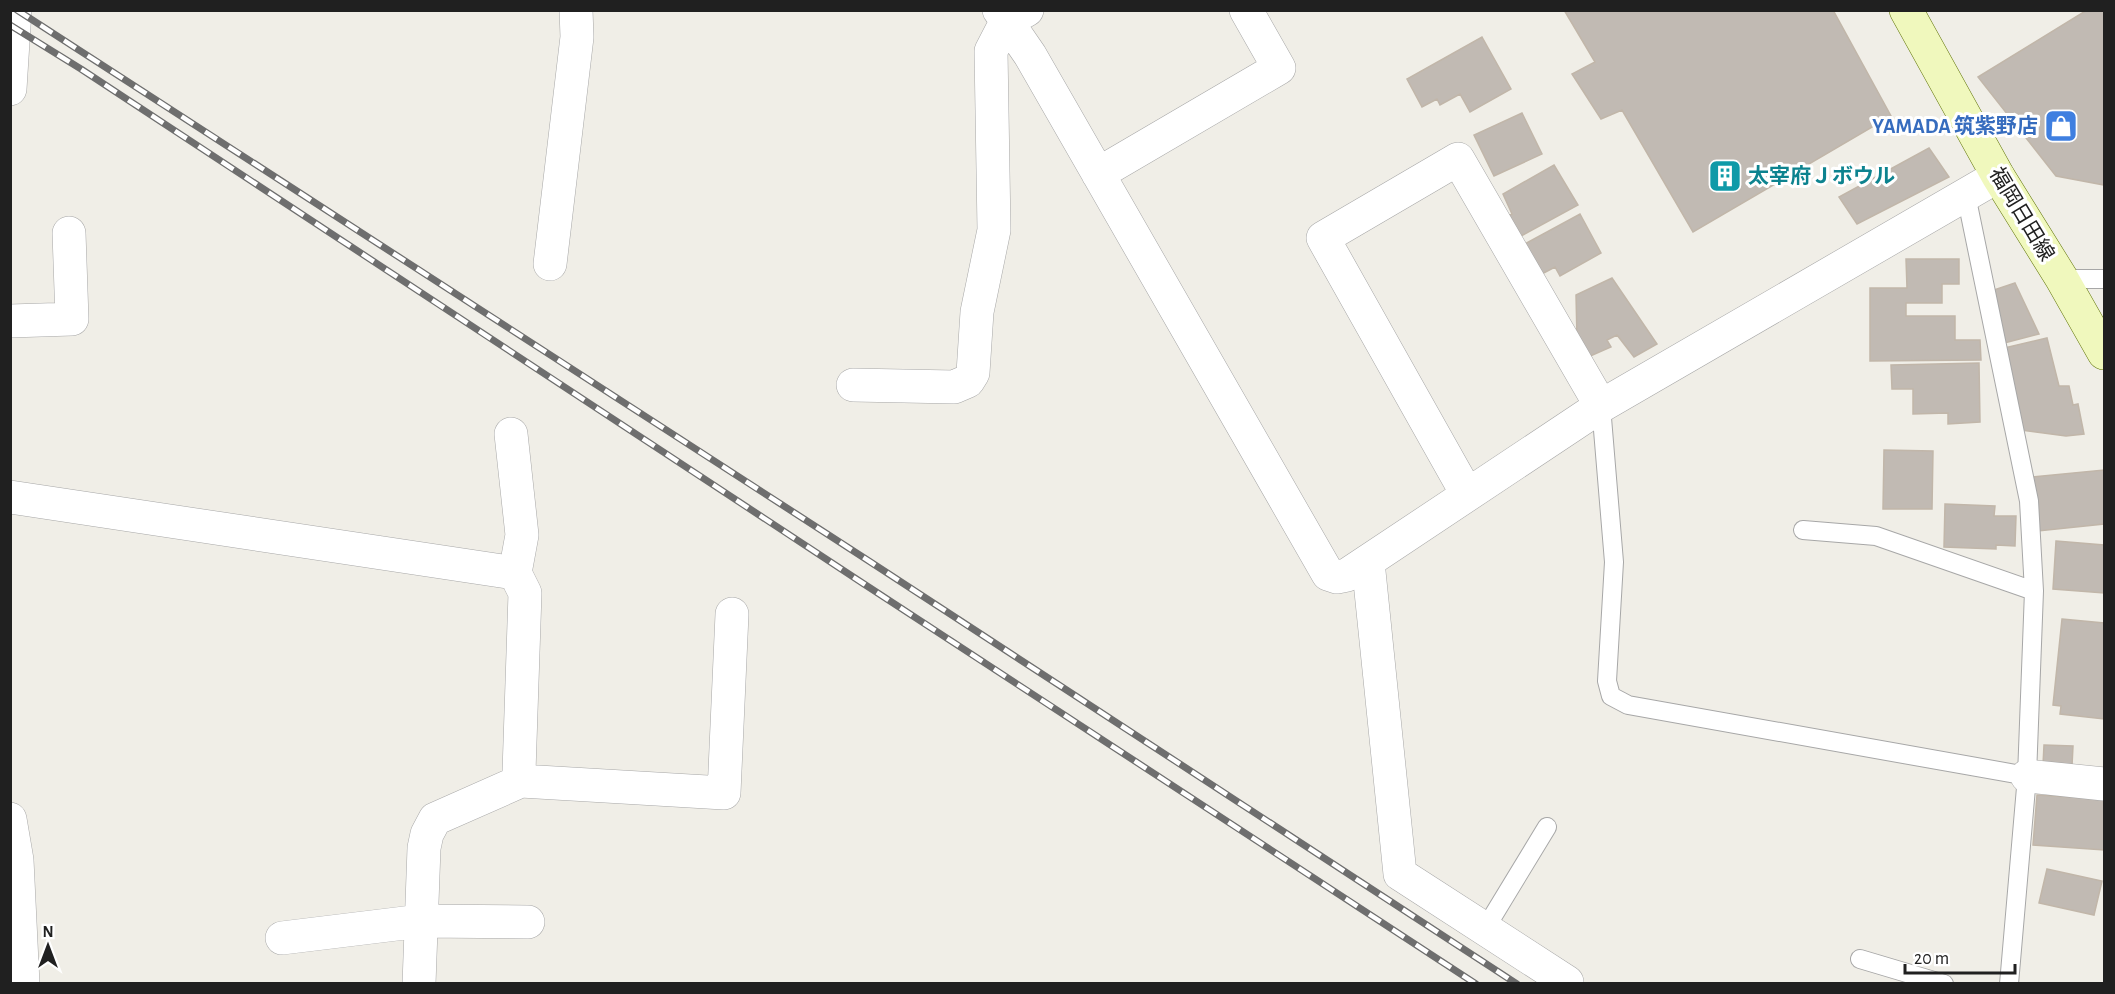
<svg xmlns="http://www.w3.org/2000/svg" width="2115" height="994" font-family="'Alegreya Sans','Noto Sans JP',sans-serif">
	<rect width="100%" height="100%" fill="#f0eee7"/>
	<!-- building -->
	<path fill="#c1bab3" stroke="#c1b6a9" stroke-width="1.5" d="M1564,10H1833L1891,116L1693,232L1622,110L1601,119L1572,74L1595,62Z
		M2087,10H2104V185L2056,176L1978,77Z
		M1482,37L1511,89L1470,112L1460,94L1440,105L1437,99L1422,107L1407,79Z
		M1522,113L1542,154L1494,176L1474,135Z
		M1929,148L1949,177L1857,224L1839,197Z
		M1554,165L1578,205L1521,236L1509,215L1512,214L1503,194Z
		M1580,214L1601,253L1560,276L1555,267L1540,275L1523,245Z
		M1906,259H1959V284H1942V303H1906V316H1955V340H1980L1981,360L1870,361V288H1907Z
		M1612,278L1657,344L1634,357L1617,335L1607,340L1611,347L1588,357L1577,338L1576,295Z
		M2015,283L2039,334L2004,343L1991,291Z
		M2047,338L2059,386H2069L2073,405L2078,404L2084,434L2066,436L2021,430L2004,348Z
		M1979,363L1980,422L1948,424V413L1913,414V389H1892L1891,365Z
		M1884,450L1933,451L1932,509H1883Z
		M2104,470V524L2038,531L2032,477Z
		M1945,504L1995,506L1994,516H2016L2015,546L1996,545V549L1944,547Z
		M2056,541L2104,545V593L2053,589Z
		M2062,619L2104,623V719L2060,714L2061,706L2053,705Z
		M2044,745L2073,746L2072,766L2043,765Z
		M2037,795L2104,799V850L2033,845Z
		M2047,869L2102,881L2094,915L2039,903Z"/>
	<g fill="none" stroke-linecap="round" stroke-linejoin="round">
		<!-- service casing -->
		<g stroke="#a7a7a7" stroke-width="20">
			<path id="service" d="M1966,195L2029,501L2034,591L2027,776L2009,984
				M2062,279H2104
				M1601,406L1614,562L1607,681L1611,696L1628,705L2027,776
				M1803,530L1876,536L2034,591
				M1485,929L1547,827
				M1860,959L1944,984"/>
		</g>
		<!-- minor casing -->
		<g stroke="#a7a7a7" stroke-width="34">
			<path id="minor" d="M999,10L1030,55L1328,574L1337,577L1347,575L1601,406L1998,176
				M10,89L15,10
				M1098,174L1279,68L1246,10
				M550,264L577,37L576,10
				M10,321L72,319L69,233
				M853,385L954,387L968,381L973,373L977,312L994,230L991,51L1006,22L1027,10
				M511,434L522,535L515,573
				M1467,494L1323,238L1458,159L1601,406
				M10,497L515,573L525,593L519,772L521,781
				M1368,562L1400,874L1567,982
				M2027,776L2104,784
				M10,819L17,860L23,984
				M282,938L421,921L528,922
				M419,984L424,848L427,834L435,819L521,781L724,793L732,614"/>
		</g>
		<!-- secondary casing -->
		<g stroke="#617508" stroke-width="34">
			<path id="secondary" d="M1906,10L1998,176L2062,279L2104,353"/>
		</g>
		<!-- service -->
		<use href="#service" stroke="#fff" stroke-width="18"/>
		<!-- minor -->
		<use href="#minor" stroke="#fff" stroke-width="33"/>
		<!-- secondary -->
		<use href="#secondary" stroke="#f0f8bd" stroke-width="33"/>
		<!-- rail casing -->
		<g stroke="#6e6e6e" stroke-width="7">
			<path id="rail" d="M17,10L872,563L1517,984
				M10,25L81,69L864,584L1476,984"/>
		</g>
		<!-- rail -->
		<use href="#rail" stroke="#fff" stroke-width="4.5" stroke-dasharray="14" stroke-linecap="butt"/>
	</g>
	<!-- icons -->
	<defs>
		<g id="shop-square" transform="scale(1.725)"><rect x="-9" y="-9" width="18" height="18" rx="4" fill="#3f7fe0" stroke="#fff"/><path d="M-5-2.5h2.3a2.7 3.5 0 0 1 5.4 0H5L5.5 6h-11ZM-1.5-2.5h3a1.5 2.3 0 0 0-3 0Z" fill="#fff"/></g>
		<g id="building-square" transform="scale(1.725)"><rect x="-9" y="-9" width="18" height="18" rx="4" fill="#0f9aa8" stroke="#fff"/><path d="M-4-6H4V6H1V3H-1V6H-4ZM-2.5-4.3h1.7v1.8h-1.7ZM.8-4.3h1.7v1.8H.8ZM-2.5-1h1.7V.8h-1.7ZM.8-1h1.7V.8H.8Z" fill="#fff"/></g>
	</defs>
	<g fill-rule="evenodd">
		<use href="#shop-square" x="2061" y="126"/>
		<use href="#building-square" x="1725" y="176"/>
	</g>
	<g text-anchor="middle" stroke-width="6" stroke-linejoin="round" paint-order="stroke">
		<!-- shop labels -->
		<g font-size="21" font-weight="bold" fill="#366cbe" stroke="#fff" text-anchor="end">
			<text x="2038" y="133">YAMADA 筑紫野店</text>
		</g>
		<!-- culture labels -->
		<g font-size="21" font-weight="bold" fill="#0d838f" stroke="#fff" text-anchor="start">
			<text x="1748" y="183">太宰府Ｊボウル</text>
		</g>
		<!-- street labels -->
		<g font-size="21" fill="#202020" stroke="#fff">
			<text transform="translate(2022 214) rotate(59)" y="7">福岡日田線</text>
		</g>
	</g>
	<!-- border -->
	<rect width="2115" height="994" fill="none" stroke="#202020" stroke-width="24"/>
	<!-- north arrow -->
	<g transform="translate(48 946)" stroke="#ffffff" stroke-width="4.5" paint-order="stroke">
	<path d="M0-4.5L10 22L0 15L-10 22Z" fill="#202020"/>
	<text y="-9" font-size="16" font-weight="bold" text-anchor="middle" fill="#202020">N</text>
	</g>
	<!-- scale -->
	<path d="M1905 964v9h110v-9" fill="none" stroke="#202020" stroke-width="3"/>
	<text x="1914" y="964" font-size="18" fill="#202020" stroke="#ffffff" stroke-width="4.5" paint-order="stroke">20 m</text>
</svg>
